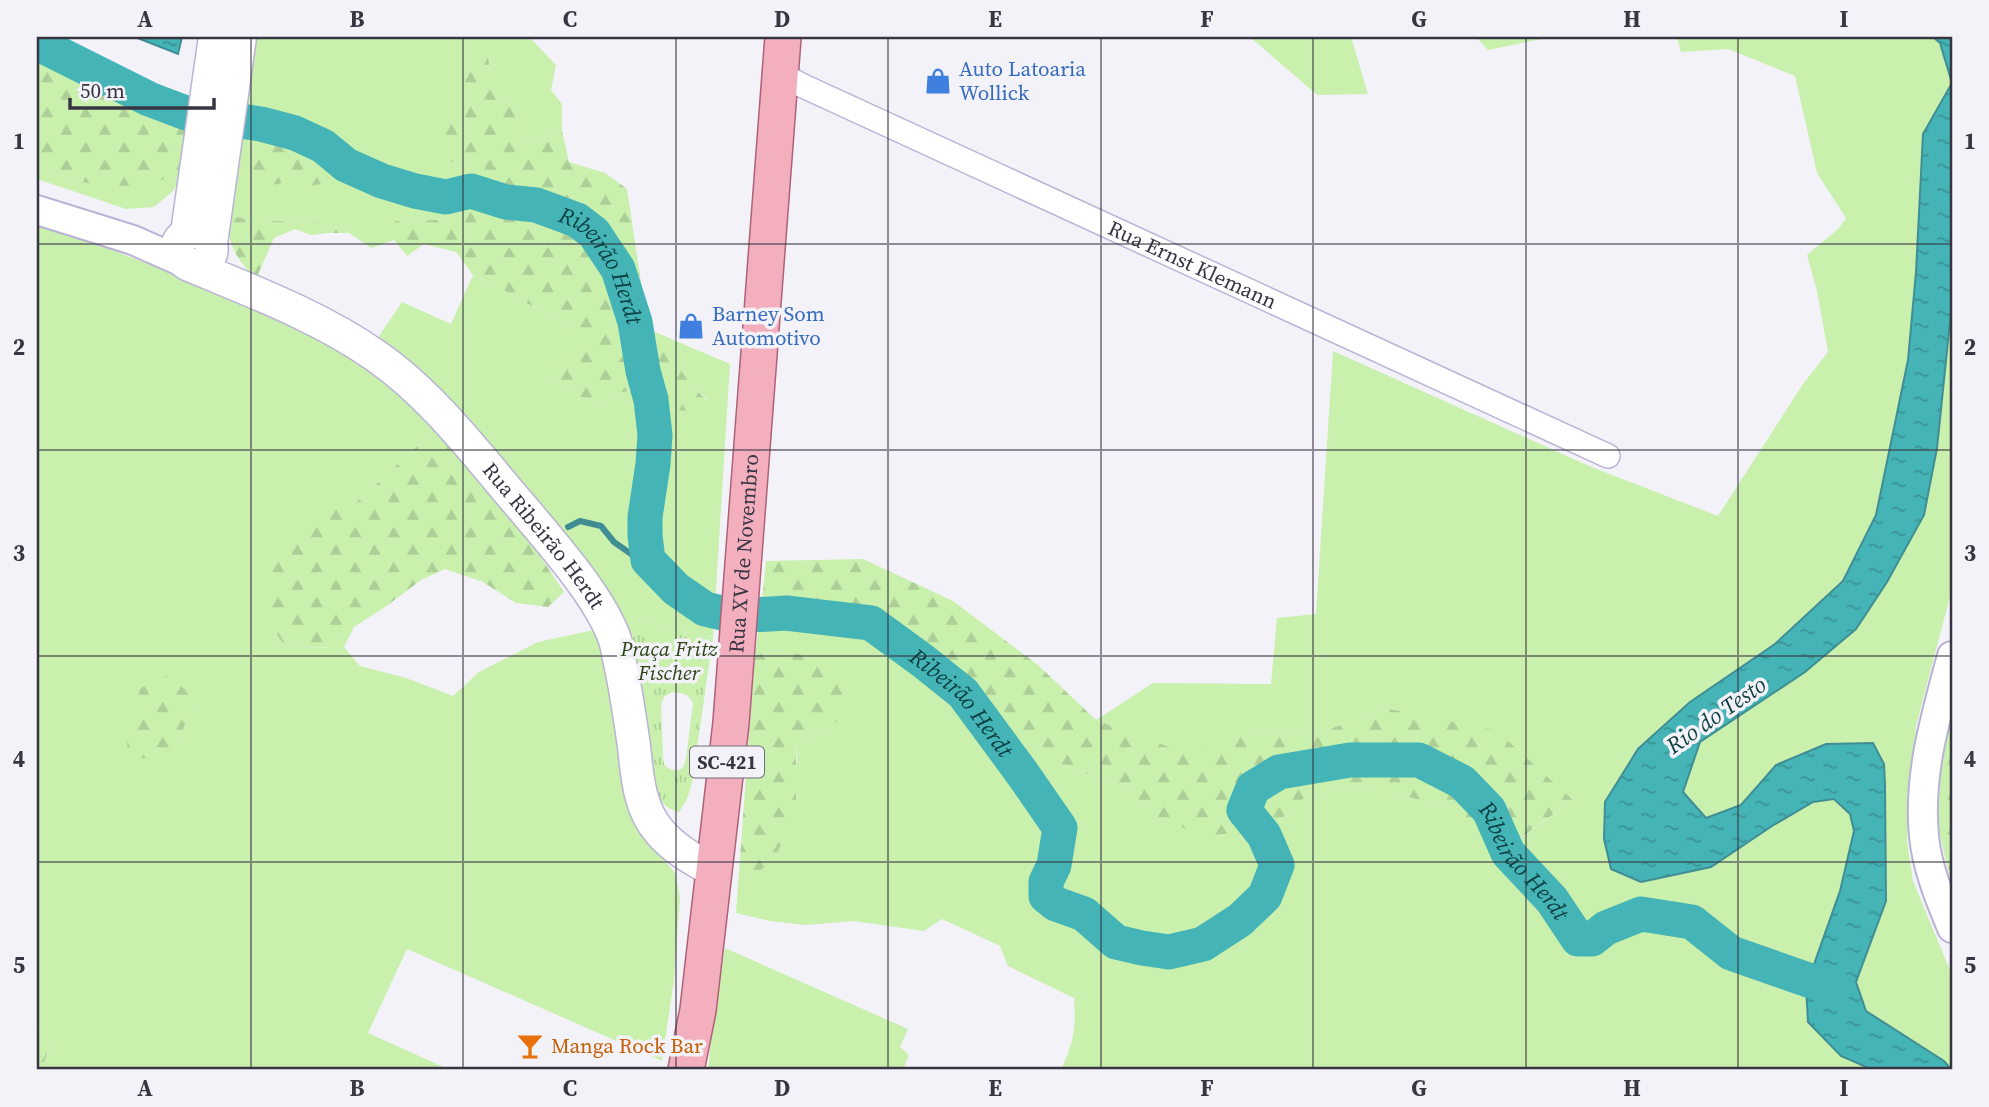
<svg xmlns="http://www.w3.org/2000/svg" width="1989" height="1107" font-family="'Source Serif 4',serif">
	<defs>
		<pattern id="forest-firs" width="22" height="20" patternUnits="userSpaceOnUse" patternTransform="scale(1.75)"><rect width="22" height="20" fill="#c9f0ad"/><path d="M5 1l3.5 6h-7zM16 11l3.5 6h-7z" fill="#adce96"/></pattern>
		<pattern id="park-tufts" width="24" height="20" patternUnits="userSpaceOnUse" patternTransform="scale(1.75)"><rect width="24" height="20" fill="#c9f0ad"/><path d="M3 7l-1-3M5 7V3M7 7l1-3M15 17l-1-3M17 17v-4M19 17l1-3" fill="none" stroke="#adce96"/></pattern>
		<pattern id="water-ripples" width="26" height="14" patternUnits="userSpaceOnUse" patternTransform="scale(1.75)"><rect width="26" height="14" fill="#44b4b7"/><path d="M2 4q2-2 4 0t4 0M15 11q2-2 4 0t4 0" fill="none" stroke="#3a9396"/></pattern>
	</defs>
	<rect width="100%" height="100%" fill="#f3f2f9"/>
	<!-- green -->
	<path fill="#c9f0ad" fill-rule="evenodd" d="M255,37H524L533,41L556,65L551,90L562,104V131L544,138L525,142L513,106L494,91L487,53L464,96L442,158L469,169L466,210L437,220L396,221L394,240L371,248L349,233L317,222L270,221L227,216Z
		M1250,37H1351L1368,94L1317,95Z
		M1476,37H1551L1488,50Z
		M1677,37H1933L1940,43L1952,83L1923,134L1916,272L1908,360L1877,515L1843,581L1775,644L1690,702L1638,749L1604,839L1772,826L1813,802L1834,798L1850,814L1854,831L1840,891L1806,987L1808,1021L1841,1056L1873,1070H1061C1074,1041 1076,1030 1074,998L1008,966L1000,946L942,919L924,931L853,921L805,925L770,921L736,913L739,871L754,876L797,762L796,743L833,725L775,649L755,656L761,612L820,613L863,617L893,632L966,684L994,722L1006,752L1059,764L1122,786L1160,818L1278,822L1307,795L1360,787L1445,805L1498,855L1573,800L1384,708L1315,735L1253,731L1188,755L1096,720L1153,683L1271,684L1277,618L1316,614L1333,351L1589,466L1718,516L1803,384L1828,352L1817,291L1807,255L1838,229L1846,218L1817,173L1795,76L1728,49L1681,52Z
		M37,165L79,182L182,170L174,190L154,207L126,209L37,179Z
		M37,226L99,245L195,282L303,329L359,358L405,398L434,431L351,507L276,558C264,599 261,611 286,648L344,647L360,666L406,678L453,696L479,672L538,642L594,630L603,649L617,720L622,775L631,814L651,844L675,873L680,897L674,980L662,1061L407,949L368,1033L450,1070H41L51,1045L37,1021ZM199,699L188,717L175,750L127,738L137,713Z
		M473,275L493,284L570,327L583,354L553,366L550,380L572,393L598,404L622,392L660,388L708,401L688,381L664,342L648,329L730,364L713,637L660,628L622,613L559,534L377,339L402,302L451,324Z
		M1952,302V589L1916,726L1907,841L1913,881L1952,975V1069L1944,1061L1865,1011L1855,982L1886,901L1885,785L1884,764L1776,765L1741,805L1706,818L1683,792L1700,742L1805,672L1856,629L1924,514L1937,448Z
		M725,948L908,1029L900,1047L909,1055L903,1070H708L713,1020Z"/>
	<!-- forest -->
	<path fill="url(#forest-firs)" d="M37,37H45L85,62L193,99L182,170L158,182L123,186L79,182L37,165Z
		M487,52L494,91L513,106L525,142L544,138L562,131L569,162L605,173L627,189L648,329L664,342L688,381L708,402L692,411L668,410L660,388L622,392L598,404L572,393L550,380L553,366L583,354L570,327L493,284L473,275L456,252L424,244L407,256L394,240L395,221L437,220L466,210L469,169L442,158L429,127L464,96V67Z
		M276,146L300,152L318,164L326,183L311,186L293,177C271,192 260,182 241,170L243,155L255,149Z
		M227,216L270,221L317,222L349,233H328L311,235L295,229L274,238L256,279C236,258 228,246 227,216Z
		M434,431L480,480L538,553L564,592L548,607L516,603L483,582L445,569L421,580L388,605L354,627L344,647L286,648C278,636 268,623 266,609C265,595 269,573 275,560C282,545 316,516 330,505L351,507Z
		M863,559L953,601L1038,665L1096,720L1188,754L1253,731L1315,735L1384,708L1497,731L1573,800L1497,855L1445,805L1360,787L1307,795L1278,822L1233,833L1203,836L1160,818L1122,786L1059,764L1024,772L1006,752L994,722L966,684L893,632L863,617L820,613L761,612L766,561Z
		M775,649L838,663L852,684L853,703L833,725L796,743V815L775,857L754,876L739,871L755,656Z
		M166,676L199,699L188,717L175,750L153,760L129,755L126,738L137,713L139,689Z
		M1952,703V886L1935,814L1947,722Z
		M37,1021L51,1044L41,1070H37Z"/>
	<!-- park -->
	<path fill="url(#park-tufts)" fill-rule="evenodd" d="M622,613L660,628L713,637L692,783L687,799L679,812C663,808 658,798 653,783C645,726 642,667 622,613ZM673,692C683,693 689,694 693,703L686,759L684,766L679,770H672L665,766L663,759L661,703L665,696Z"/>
	<!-- water -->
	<path fill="url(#water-ripples)" stroke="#408e94" stroke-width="2" d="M135,37H182L178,54Z
		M1933,37H1952V302L1937,448L1924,515L1887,582L1856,629L1805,672L1700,742L1683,792L1706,818L1741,805L1776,765L1826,744L1873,743L1884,764L1885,785L1886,901L1856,982L1866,1011L1944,1061L1952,1070H1873L1841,1056L1808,1022L1806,987L1840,891L1854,831L1850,814L1834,799L1813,802L1772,826L1711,867L1641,882L1611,869L1604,839L1605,802L1638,749L1690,702L1775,644L1843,581L1876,515L1908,360L1916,272L1923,134L1952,83L1940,43Z"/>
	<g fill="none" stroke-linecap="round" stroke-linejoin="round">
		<!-- stream -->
		<path stroke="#408e94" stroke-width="6" d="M568,527L580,521L601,526L614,542L634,556L648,560"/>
		<!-- river -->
		<path stroke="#44b4b7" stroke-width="35" id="s1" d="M37,43L149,99L186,113L261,124L295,133L323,146L346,165L382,181L415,191L446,197L471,191L506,202L536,205L577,220L594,233L618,269L635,322L643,371L651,400L655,435L653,464L645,517V536L648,560L676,589L705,609L735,616L786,613L871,623L923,661L963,693L1022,773L1060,828L1054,865L1046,882V896L1056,904L1084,914L1116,942L1142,948L1169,952L1203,944L1240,920L1265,896L1277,865L1264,835L1244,810L1253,788L1279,772L1350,760H1419L1462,782L1489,810L1508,853L1552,900L1578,939H1592L1606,928L1641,914L1692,922L1731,953L1834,989"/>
		<!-- minor casing -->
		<g stroke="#b9b3d5" stroke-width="26">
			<g id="minor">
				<path id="s2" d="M780,73L801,85L1608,456"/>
			</g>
		</g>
		<!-- tertiary casing -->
		<g stroke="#b9b3d5" stroke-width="32">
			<path id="tertiary" d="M37,210L133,240L187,264
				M1952,656C1936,715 1918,774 1924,836C1927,868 1940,899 1952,928"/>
		</g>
		<!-- secondary casing -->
		<g stroke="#b9b3d5" stroke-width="35">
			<g id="secondary">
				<path d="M187,233L215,37"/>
				<path d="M211,243L240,37"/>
				<path id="s3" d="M187,264C200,268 215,260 211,244C203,215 157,243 187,264C249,290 321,317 376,356C434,396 480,459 526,512C555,547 598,595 614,637C617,645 618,654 620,663C626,690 630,718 634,746C637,775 639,808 659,831C674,849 694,860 714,871"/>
			</g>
		</g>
		<!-- primary casing -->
		<g stroke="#ad6277" stroke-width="38">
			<g id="primary">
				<path id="s4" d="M686,1070L698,1010L731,723L783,37"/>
			</g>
		</g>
		<!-- minor -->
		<use href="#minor" stroke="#fff" stroke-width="23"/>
		<!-- tertiary -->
		<use href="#tertiary" stroke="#fff" stroke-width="28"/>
		<!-- secondary -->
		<use href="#secondary" stroke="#fff" stroke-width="32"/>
		<!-- primary -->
		<use href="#primary" stroke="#f4afbe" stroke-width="35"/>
	</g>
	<!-- grid -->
	<path fill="none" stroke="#383543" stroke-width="2" stroke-opacity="0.55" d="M251,37V1070M463,37V1070M676,37V1070M888,37V1070M1101,37V1070M1313,37V1070M1526,37V1070M1738,37V1070M37,244H1952M37,450H1952M37,656H1952M37,862H1952"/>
	<!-- icons -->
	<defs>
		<g id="shop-bare" transform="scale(2.1)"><path d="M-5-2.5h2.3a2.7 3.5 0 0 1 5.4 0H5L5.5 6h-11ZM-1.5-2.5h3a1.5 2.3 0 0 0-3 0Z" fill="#3f7fe0" stroke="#f3f2f9" stroke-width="2.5" paint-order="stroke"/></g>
		<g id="bar-bare" transform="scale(2.1)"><path d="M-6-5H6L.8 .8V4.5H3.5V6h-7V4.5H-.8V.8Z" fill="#e8710a" stroke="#f3f2f9" stroke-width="2.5" paint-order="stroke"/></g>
	</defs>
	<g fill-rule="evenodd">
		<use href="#shop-bare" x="938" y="81"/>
		<use href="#shop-bare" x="691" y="326"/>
		<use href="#bar-bare" x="530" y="1046"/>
	</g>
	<g text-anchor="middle" stroke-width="7" stroke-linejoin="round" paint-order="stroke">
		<!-- shield labels -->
		<rect fill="#f3f2f9" stroke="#706e7a" stroke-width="2" x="690" y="746.5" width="74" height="31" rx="5"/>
		<g font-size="19" font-weight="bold" fill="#383543">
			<text x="727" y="769">SC-421</text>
		</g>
		<!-- shop labels -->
		<g font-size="21" fill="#366cbe" stroke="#f3f2f9" text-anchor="start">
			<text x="959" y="76">Auto Latoaria<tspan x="959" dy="24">Wollick</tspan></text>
			<text x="712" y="321">Barney Som<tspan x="712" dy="24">Automotivo</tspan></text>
		</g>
		<!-- street labels -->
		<g font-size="21" fill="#383543" stroke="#f3f2f9">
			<text dy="7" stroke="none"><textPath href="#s2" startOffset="455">Rua Ernst Klemann</textPath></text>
			<text dy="7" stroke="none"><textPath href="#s3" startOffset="564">Rua Ribeirão Herdt</textPath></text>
			<text dy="7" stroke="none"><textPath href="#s4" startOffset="520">Rua XV de Novembro</textPath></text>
		</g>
		<!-- park labels -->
		<g font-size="21" font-style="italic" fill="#2b4315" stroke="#f3f2f9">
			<text x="669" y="656">Praça Fritz<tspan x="669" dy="24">Fischer</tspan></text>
		</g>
		<!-- food labels -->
		<g font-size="21" fill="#c56008" stroke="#f3f2f9" text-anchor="start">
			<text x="551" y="1053">Manga Rock Bar</text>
		</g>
		<!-- water labels -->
		<g font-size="23" font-style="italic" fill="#0c3f41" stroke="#f3f2f9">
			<text dy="8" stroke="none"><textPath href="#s1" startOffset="630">Ribeirão Herdt</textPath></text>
			<text dy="8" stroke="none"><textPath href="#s1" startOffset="1304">Ribeirão Herdt</textPath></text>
			<text transform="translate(1716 715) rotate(-35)" y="8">Rio do Testo</text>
			<text dy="8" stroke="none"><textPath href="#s1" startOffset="2230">Ribeirão Herdt</textPath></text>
		</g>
	</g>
	<!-- border -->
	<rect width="1989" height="1107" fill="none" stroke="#f3f2f9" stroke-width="77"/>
	<!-- scale -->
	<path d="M70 98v10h144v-10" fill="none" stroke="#383543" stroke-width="3.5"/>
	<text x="80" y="98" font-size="21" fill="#383543" stroke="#f3f2f9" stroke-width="5" paint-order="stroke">50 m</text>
	<rect x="38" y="38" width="1913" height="1030" fill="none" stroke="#383543" stroke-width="2.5"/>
	<g font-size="23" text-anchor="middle" font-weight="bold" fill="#383543">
		<text x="145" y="27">A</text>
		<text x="357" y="27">B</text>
		<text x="570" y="27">C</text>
		<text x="782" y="27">D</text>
		<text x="995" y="27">E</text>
		<text x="1207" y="27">F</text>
		<text x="1419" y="27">G</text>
		<text x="1632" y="27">H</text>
		<text x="1844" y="27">I</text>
		<text x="19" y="149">1</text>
		<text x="1970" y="149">1</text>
		<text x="19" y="355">2</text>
		<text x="1970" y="355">2</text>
		<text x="19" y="561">3</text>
		<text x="1970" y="561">3</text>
		<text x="19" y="767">4</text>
		<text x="1970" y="767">4</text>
		<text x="19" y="973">5</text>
		<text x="1970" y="973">5</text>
		<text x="145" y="1096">A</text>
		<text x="357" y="1096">B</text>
		<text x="570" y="1096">C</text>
		<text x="782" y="1096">D</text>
		<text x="995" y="1096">E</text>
		<text x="1207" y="1096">F</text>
		<text x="1419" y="1096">G</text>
		<text x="1632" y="1096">H</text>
		<text x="1844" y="1096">I</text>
	</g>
</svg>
